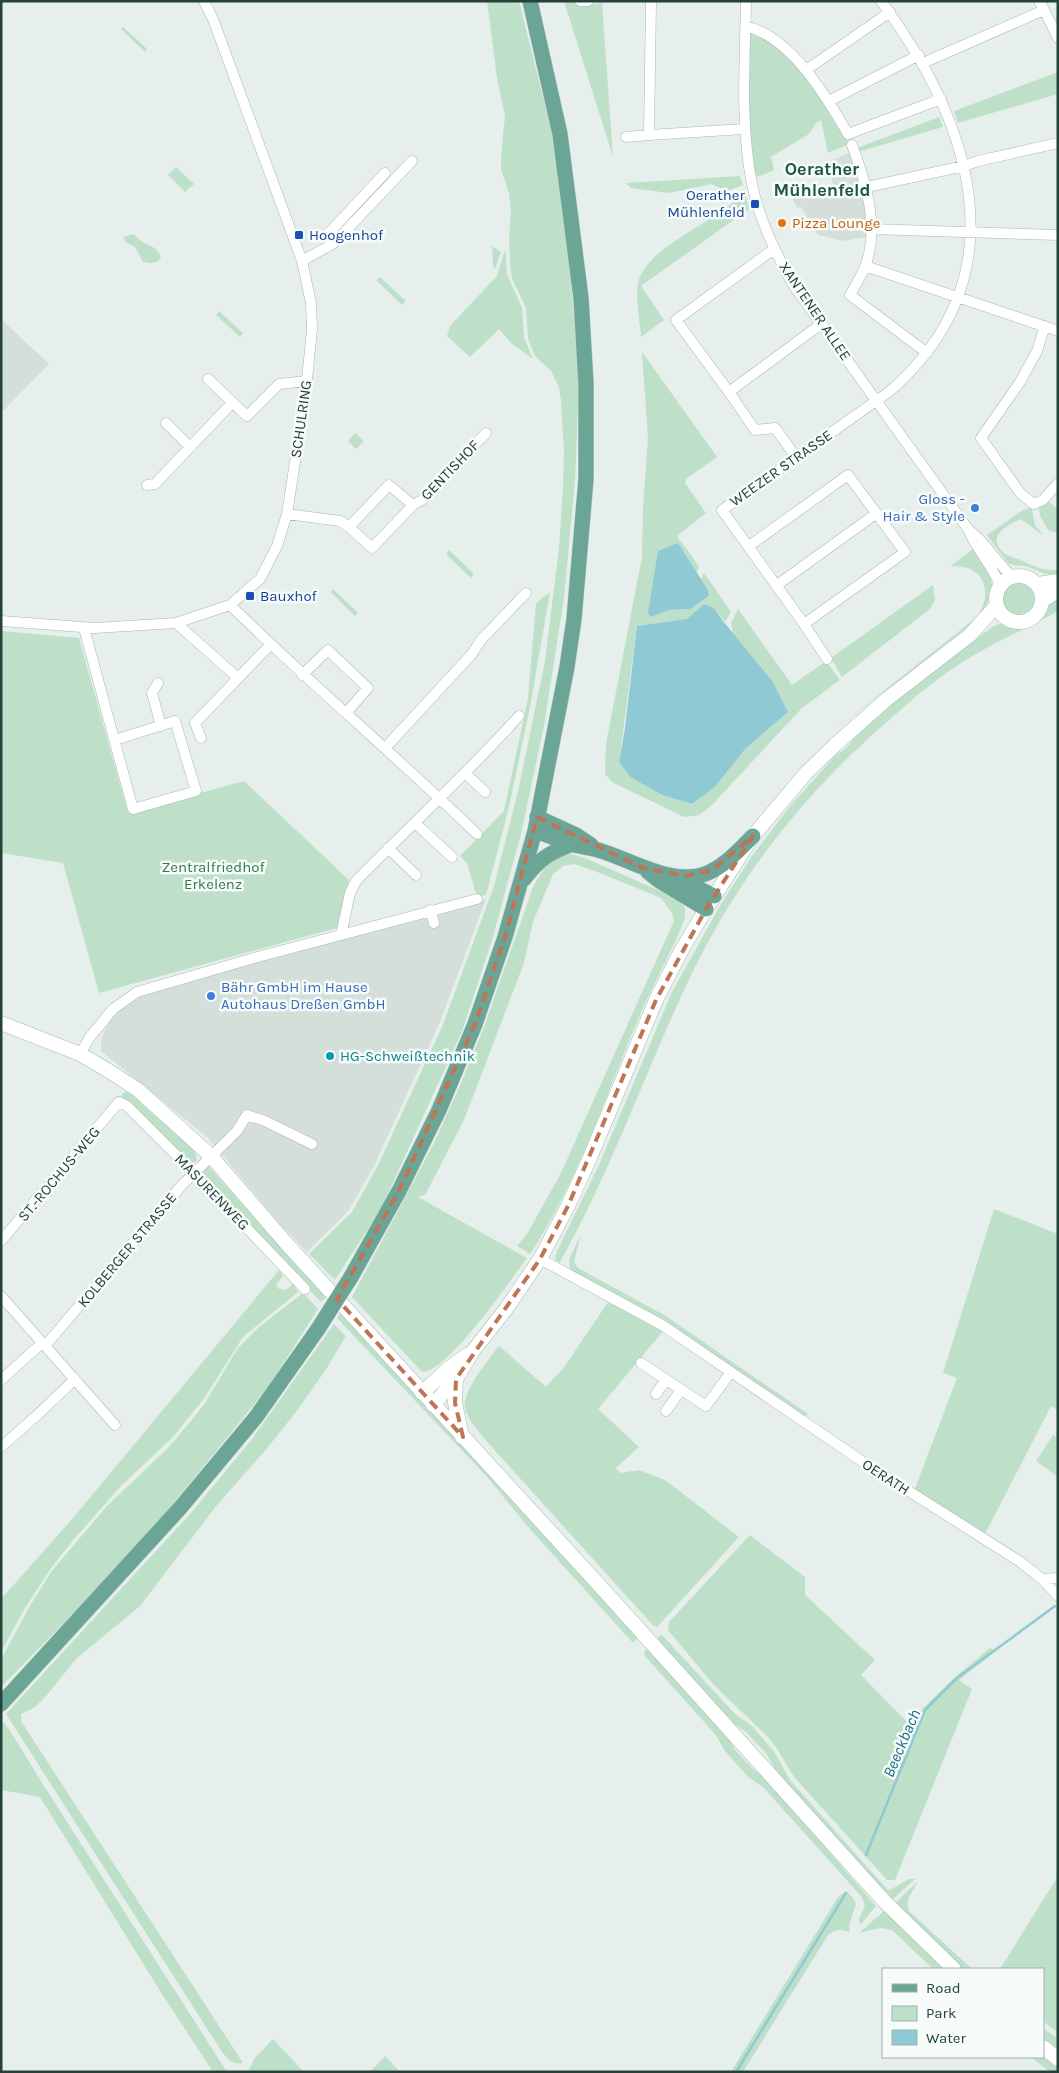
<svg xmlns="http://www.w3.org/2000/svg" width="1059" height="2073" font-family="Karla,sans-serif">
	<rect width="100%" height="100%" fill="#e6efeb"/>
	<!-- built -->
	<path fill="#d4dfda" d="M851,152L865,203L866,237L843,241L818,235L801,207L797,208L788,189H834L828,162Z
		M1,319L49,364L1,413Z
		M486,899L440,1022L374,1166L349,1210L307,1252L279,1223L208,1138L101,1051V1042L104,1031L111,1020L121,1008L135,998L173,985L293,950Z"/>
	<!-- green -->
	<path fill="#bfe0c8" d="M487,1H519L552,133L569,257L575,330L579,384L575,480L564,598L544,726L521,834L492,940L463,1029L382,1207L335,1280L309,1254L352,1212L378,1165L442,1027L494,886L519,787L545,661L559,548L563,487L564,453L561,401L559,387L551,371L535,356L528,339L526,308L512,278L510,266L509,236L511,211L509,193L501,169V156L505,116L497,78Z
		M564,1H577L579,7L602,3L613,157Z
		M123,27L147,49L145,52L121,29Z
		M750,34C760,37 770,41 778,47C806,66 834,114 849,144L828,153L821,120L816,123L809,134L771,157L774,170L760,176L754,175L749,137Z
		M1058,72V94L958,123L954,111Z
		M939,117L943,127L858,152L857,148Z
		M176,167L194,184L185,192L168,175Z
		M740,176L743,185L727,191L711,184L669,193L631,188L626,183Z
		M744,191L749,209L641,286L664,320L641,337C640,320 635,299 638,283C646,245 722,221 744,191Z
		M134,234C136,236 138,239 140,240C148,246 157,246 161,257C157,264 151,264 143,262L135,247L125,242L123,237Z
		M492,246L501,252L495,269L493,267Z
		M504,252L506,253L507,274L522,308L524,337L533,359L512,344L499,329L470,357L447,336L450,326L497,276Z
		M380,277L406,301L402,305L376,280Z
		M219,311L243,333L240,337L216,315Z
		M642,352L717,457L686,479L685,483L706,513L677,536L699,566L697,573L678,544L651,617L669,610L690,609L709,596L708,590L701,579L704,573L731,612L725,622L714,608L704,604L688,619L637,626L619,762L630,777L662,795L692,804L715,787L745,749L788,712L773,682L733,634L731,623L738,609L792,685L826,661L840,680L802,708L711,806L699,815L684,817L612,782L605,774L606,744L642,557L643,508L648,438Z
		M355,433L364,441L356,449L348,441Z
		M1047,500L1058,510V533L1048,530L1040,516L1039,507Z
		M1030,508L1032,509L1035,525L1044,536L1021,519C1008,524 986,537 1003,552C1007,556 1015,558 1020,560C1032,565 1045,573 1058,569V574C1044,577 1037,569 1025,566C1019,565 1014,566 1008,563L987,535L1023,510Z
		M974,548C995,582 1001,588 975,621L831,733L977,617C994,592 984,564 951,566Z
		M449,550L474,574L471,578L446,554Z
		M1002 599a17 17 0 1 1 34 0a17 17 0 1 1-34 0Z
		M933,585L935,600L930,609L842,677L831,658Z
		M333,589L358,613L355,616L331,592Z
		M550,592L531,702L509,807L486,895L477,897L467,863L460,856L504,811L528,698L536,603Z
		M1054,596L1058,604V611C1026,629 992,643 961,663C935,680 911,700 888,721C806,792 742,872 694,969C647,1066 613,1168 560,1262H558L555,1259L557,1251L599,1165L672,992L721,904L752,856L791,805L835,756L846,748L862,728L920,679L994,626C1007,620 1021,631 1034,622C1043,615 1046,603 1054,596Z
		M1,631L79,638L128,813L244,781L349,880L337,928L99,993L63,863L1,853Z
		M571,854L585,858L676,898L685,907V918C672,953 651,987 637,1022C604,1099 577,1184 530,1254L517,1246L527,1234L561,1173L674,921L672,913L661,898L600,873L574,864L563,866L553,874L533,922L524,963L464,1120L425,1195L418,1197L527,1258C511,1280 447,1373 422,1372L352,1297L434,1143L462,1081L484,1027L533,887L546,865L558,855Z
		M128,1092L133,1095L155,1116L185,1141L195,1151L197,1160L193,1163L188,1160L142,1114L121,1098L123,1093Z
		M208,1166L326,1297L321,1302L256,1236L201,1173V1169Z
		M994,1209L1058,1234V1410L1051,1406L985,1534L914,1491L957,1378L943,1373Z
		M581,1234L574,1262L578,1268L666,1316L808,1414L806,1416L802,1415L570,1270L569,1260Z
		M279,1270L283,1276L276,1285L279,1289L286,1290L293,1284L298,1292L243,1337L205,1397L174,1436L121,1486L74,1539L51,1568L25,1608L1,1652V1599L73,1518Z
		M303,1293L318,1309L269,1386L151,1531L116,1570L1,1687V1659L31,1604L51,1572L107,1506L168,1448L190,1422L205,1403L238,1348L259,1327Z
		M608,1302L664,1330L598,1409L639,1447L616,1468L620,1473L639,1470L665,1480L739,1537L657,1627L653,1625L630,1600L489,1444C481,1434 468,1421 465,1408C462,1391 489,1359 499,1346L546,1387L565,1366Z
		M340,1313L378,1351L638,1637L633,1643L529,1528L488,1478L337,1318Z
		M334,1324L346,1336L327,1368L296,1412L264,1452L217,1505L140,1606L76,1659L46,1696L34,1708L21,1714V1721L243,2063C233,2065 228,2059 222,2052L6,1714L191,1513L252,1439Z
		M1053,1435L1058,1438V1477L1036,1461Z
		M750,1535L805,1577V1595L875,1660L861,1675L908,1723L955,1677L990,1648L996,1651L959,1680L972,1689L895,1880H887L796,1779C786,1766 780,1751 769,1738L712,1683L668,1630L669,1622Z
		M662,1635L736,1715L751,1725L774,1751L790,1780L887,1889L890,1890L909,1879H915L893,1899L830,1836L775,1769L766,1753L746,1732L732,1722L658,1640V1636Z
		M651,1649L725,1733L736,1751L754,1770L764,1776L876,1906L860,1925L859,1919L865,1906L861,1896L763,1787L748,1777L725,1751L715,1734L644,1655L645,1650Z
		M1,1720L9,1729L44,1786L227,2072H213L162,1994L40,1797L1,1790Z
		M1058,1876V2033L1043,2021V1969H1000Z
		M917,1882C913,1894 903,1899 910,1912L972,1969H962L896,1902Z
		M846,1891L854,1899L856,1904L849,1925L850,1932C841,1929 836,1929 828,1935L743,2072H731L838,1897Z
		M884,1911L944,1969H933L893,1931C881,1925 872,1930 859,1933Z
		M1043,2028L1058,2039V2051L1043,2039Z
		M273,2039L304,2072H248L254,2059Z
		M1043,2054L1058,2065V2072H1050L1031,2057H1043Z
		M385,2056L400,2072H370Z"/>
	<!-- water -->
	<path fill="#8ec9d4" d="M678,543L708,590L709,596L690,609L669,610L651,617L648,613L658,551Z
		M704,604L714,608L723,621L773,682L788,712L745,749L715,787L692,804L662,795L630,777L619,762L625,728L637,626L687,619Z"/>
	<g fill="none" stroke-linecap="round" stroke-linejoin="round">
		<!-- stream -->
		<path stroke="#8ec9d4" stroke-width="2.5" d="M866,1855L925,1710L957,1678L1055,1606
			M736,2072L846,1893"/>
		<!-- street casing -->
		<g stroke="#a8b8b2" stroke-width="11">
			<path id="street" d="M580,1H588
				M651,1L649,135L744,129
				M746,1C745,62 740,125 752,184C759,219 775,251 792,283L968,529C977,550 992,565 1000,585
				M1044,10L1058,38
				M746,26C792,38 826,96 848,134L941,99
				M923,63L1044,10L1039,1
				M806,70L890,12
				M829,101L919,55
				M626,137L649,135
				M852,145C866,182 880,228 865,267C861,276 855,286 850,295L927,353
				M867,187L964,166L978,161L1058,143
				M871,229L1058,235
				M334,243L326,236L385,173
				M774,249L676,320L729,392L821,324
				M302,261L334,243L412,161
				M865,266L1058,331
				M1045,326L1037,351L1020,382L981,438L1021,494L1034,504L1043,500L1058,483
				M208,379L247,416L279,384L307,381
				M729,392L755,430L775,428L796,457
				M166,423L190,447
				M147,485L155,484L232,403
				M287,514L340,521L349,527L372,548L413,505L422,500L486,433
				M349,527L389,485L413,505
				M969,530C987,543 996,563 1013,577
				M749,546L848,475L905,552L804,624L722,510L890,391C1022,276 972,124 881,1
				M777,585L877,513
				M230,605C310,683 396,756 477,834
				M1,621L95,628L176,623L230,605L260,579L277,546L287,514L306,390L312,329L311,303L302,261L213,19L204,1
				M176,623L238,678
				M804,624L827,659
				M84,628L133,809L196,791L175,721L115,740
				M302,675L328,650L368,688L346,713
				M158,683L152,693L161,726
				M201,738L195,723L270,645
				M385,748L472,654L481,640L526,593
				M466,774L485,792
				M415,823L452,857
				M388,848L416,875
				M430,910L434,923
				M341,935L350,893L356,881C410,826 467,774 519,716
				M80,1054L90,1037L113,1009L137,992L254,958L477,899
				M1,1241L119,1102L127,1106L193,1172L305,1289
				M540,1259L662,1325L869,1466L1019,1561L1042,1579L1058,1596
				M1,1296L115,1425
				M45,1346L182,1185L237,1131L247,1115L265,1121L312,1144
				M641,1363L706,1406L731,1372
				M1,1380L42,1343
				M656,1394L666,1380
				M666,1411L681,1390
				M1,1447L35,1417L75,1379
				M1042,1579L1058,1578"/>
		</g>
		<!-- secondary casing -->
		<g stroke="#a4bbb3" stroke-width="15">
			<path id="secondary" d="M996 599a23 23 0 1 1 46 0a23 23 0 1 1-46 0Z
				M1038,584L1058,581
				M1043,600L1058,591
				M1,1023L80,1054L109,1071L138,1090L210,1155L286,1243L600,1586L884,1901L954,1969
				M456,1379L455,1403L462,1437
				M422,1393L449,1368L467,1355
				M433,1405L456,1379L473,1351L506,1309L540,1259L568,1206L589,1160L656,1000L681,951L706,909L753,836L806,773L835,745L887,699L970,635L997,605
				M1043,2047L1058,2059"/>
		</g>
		<!-- primary casing -->
		<g stroke="#c2cac8" stroke-width="16">
			<path id="primary" d="M537,817L576,835L591,845
				M535,831C547,835 559,840 571,844C580,847 589,847 598,850C630,859 670,886 705,874C724,867 739,850 753,836
				M648,872L658,880L706,909
				M677,878L714,896
				M524,879C539,859 549,853 572,844
				M351,1277L399,1191L439,1110L475,1024L505,937L535,831L567,667L574,619L586,479V384L581,298L560,134L530,1
				M1,1704L181,1507L256,1417L318,1329"/>
		</g>
		<!-- street -->
		<use href="#street" stroke="#fff" stroke-width="10"/>
		<!-- secondary -->
		<use href="#secondary" stroke="#fff" stroke-width="14"/>
		<!-- primary -->
		<use href="#primary" stroke="#6aa596" stroke-width="15"/>
		<!-- primary-bridge casing -->
		<g stroke="#c2cac8" stroke-width="16" stroke-linecap="butt">
			<path id="primary-bridge" d="M318,1329L351,1277"/>
		</g>
		<!-- primary-bridge -->
		<use href="#primary-bridge" stroke="#6aa596" stroke-width="15"/>
	</g>
	<!-- marked area -->
	<path fill="none" stroke="#c07456" stroke-width="4" stroke-dasharray="10 6" stroke-linejoin="round" d="M537,817L643,868L685,876L712,870L753,836L706,909L656,1000L568,1206L540,1259L456,1379L455,1403L463,1437L337,1299L399,1191L475,1024L505,937Z"/>
	<!-- markers -->
	<g fill="#1a4fb4" stroke="#f7fbf9" stroke-width="2">
		<rect x="750" y="199" width="10" height="10" rx="2.5"/>
		<rect x="294" y="230" width="10" height="10" rx="2.5"/>
		<rect x="245" y="591" width="10" height="10" rx="2.5"/>
	</g>
	<circle fill="#e8710a" stroke="#f7fbf9" stroke-width="2" cx="782" cy="223" r="5"/>
	<g fill="#3f7fe0" stroke="#f7fbf9" stroke-width="2">
		<circle cx="975" cy="508" r="5"/>
		<circle cx="211" cy="996" r="5"/>
	</g>
	<circle fill="#0f9aa8" stroke="#f7fbf9" stroke-width="2" cx="330" cy="1056" r="5"/>
	<g text-anchor="middle" stroke-width="5" stroke-linejoin="round" paint-order="stroke">
		<!-- transit labels -->
		<g font-size="15" fill="#164399" stroke="#f7fbf9" text-anchor="start">
			<text x="745" y="200" text-anchor="end">Oerather<tspan x="745" dy="17">Mühlenfeld</tspan></text>
			<text x="309" y="240">Hoogenhof</text>
			<text x="260" y="601">Bauxhof</text>
		</g>
		<!-- food labels -->
		<g font-size="15" fill="#c56008" stroke="#f7fbf9" text-anchor="start">
			<text x="792" y="228">Pizza Lounge</text>
		</g>
		<!-- street labels -->
		<g font-size="15" fill="#24423a" stroke="#f7fbf9">
			<text transform="translate(815 311) rotate(56)" y="5">XANTENER ALLEE</text>
			<text transform="translate(301 419) rotate(-82)" y="5">SCHULRING</text>
			<text transform="translate(781 468) rotate(-35)" y="5">WEEZER STRASSE</text>
			<text transform="translate(450 470) rotate(-46)" y="5">GENTISHOF</text>
			<text transform="translate(59 1174) rotate(-50)" y="5">ST.-ROCHUS-WEG</text>
			<text transform="translate(212 1192) rotate(46)" y="5">MASURENWEG</text>
			<text transform="translate(127 1250) rotate(-50)" y="5">KOLBERGER STRASSE</text>
			<text transform="translate(886 1477) rotate(33)" y="5">OERATH</text>
		</g>
		<!-- shop labels -->
		<g font-size="15" fill="#366cbe" stroke="#f7fbf9" text-anchor="end">
			<text x="965" y="504">Gloss -<tspan x="965" dy="17">Hair &amp; Style</tspan></text>
			<text x="221" y="992" text-anchor="start">Bähr GmbH im Hause<tspan x="221" dy="17">Autohaus Dreßen GmbH</tspan></text>
		</g>
		<!-- park labels -->
		<g font-size="15" fill="#2d7a4b" stroke="#f7fbf9">
			<text x="213" y="872">Zentralfriedhof<tspan x="213" dy="17">Erkelenz</tspan></text>
		</g>
		<!-- culture labels -->
		<g font-size="15" fill="#0d838f" stroke="#f7fbf9" text-anchor="start">
			<text x="340" y="1061">HG-Schweißtechnik</text>
		</g>
		<!-- water labels -->
		<g font-size="16" font-style="italic" fill="#1c6f80" stroke="#f7fbf9">
			<text transform="translate(901 1743) rotate(-67)" y="6">Beeckbach</text>
		</g>
		<!-- quarter labels -->
		<g font-size="18" font-weight="bold" fill="#1f5548" stroke="#f7fbf9">
			<text x="822" y="175">Oerather<tspan x="822" dy="21">Mühlenfeld</tspan></text>
		</g>
	</g>
	<!-- border -->
	<rect width="1059" height="2073" fill="none" stroke="#24423a" stroke-width="5"/>
	<!-- legend -->
	<rect x="882" y="1968" width="162" height="90" fill="#f7fbf9" stroke="#a3b1ad"/>
	<rect x="892" y="1984" width="25" height="8" fill="#6aa596" stroke="#a3b1ad"/>
	<text x="926" y="1993" font-size="15" fill="#24423a">Road</text>
	<rect x="892" y="2006" width="25" height="15" fill="#bfe0c8" stroke="#a3b1ad"/>
	<text x="926" y="2018" font-size="15" fill="#24423a">Park</text>
	<rect x="892" y="2030" width="25" height="15" fill="#8ec9d4" stroke="#a3b1ad"/>
	<text x="926" y="2043" font-size="15" fill="#24423a">Water</text>
</svg>
